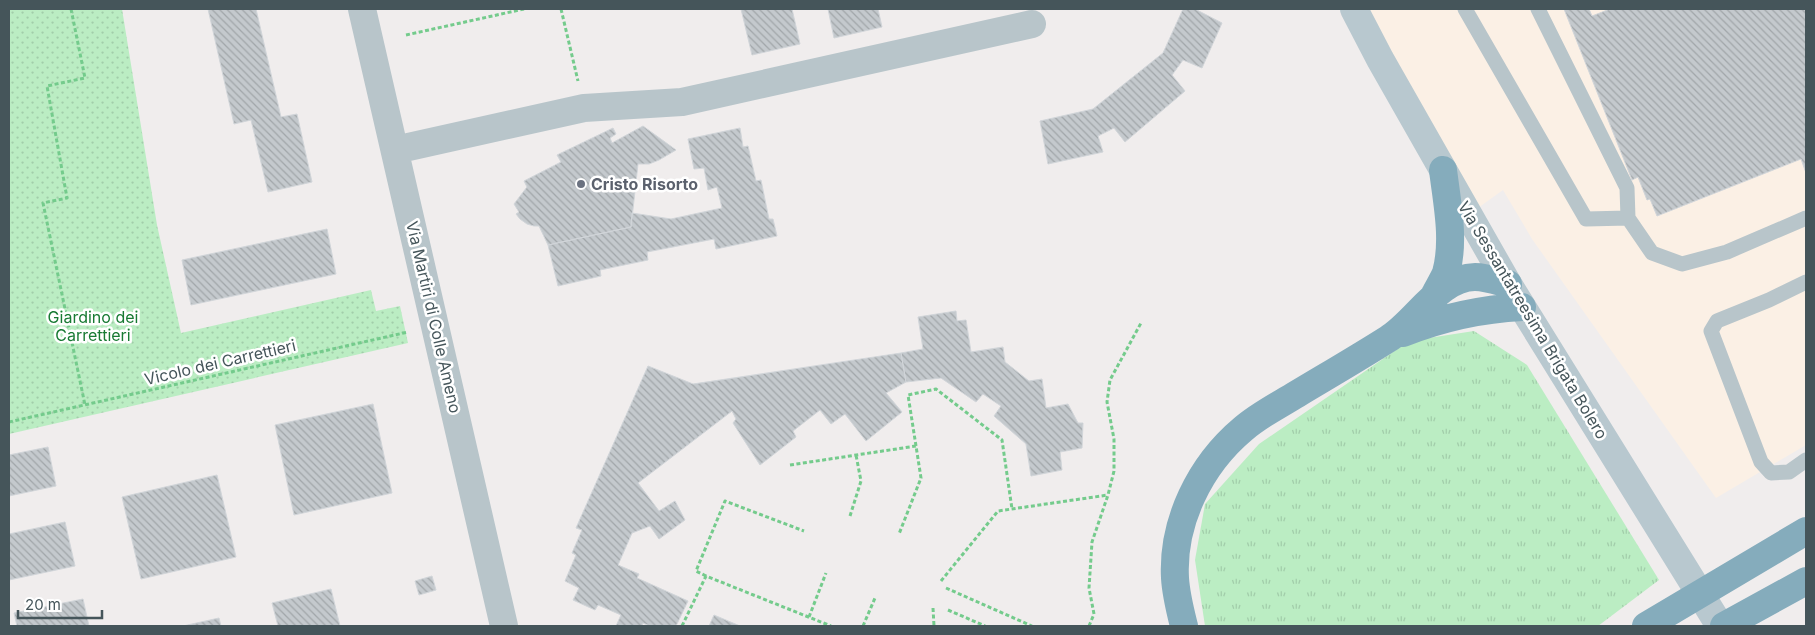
<svg xmlns="http://www.w3.org/2000/svg" width="1815" height="635" font-family="Inter,sans-serif">
	<defs>
		<pattern id="grass-tufts" width="24" height="20" patternUnits="userSpaceOnUse" patternTransform="scale(1.25)"><rect width="24" height="20" fill="#bbedc3"/><path d="M3 7l-1-3M5 7V3M7 7l1-3M15 17l-1-3M17 17v-4M19 17l1-3" fill="none" stroke="#a2cdaa"/></pattern>
		<pattern id="park-dots" width="8" height="8" patternUnits="userSpaceOnUse" patternTransform="scale(1.25)"><rect width="8" height="8" fill="#bbedc3"/><path d="M2 2h.1M6 6h.1" fill="none" stroke="#a2cdaa" stroke-width="1.8" stroke-linecap="round"/></pattern>
		<pattern id="building-back-hatch" width="6" height="6" patternUnits="userSpaceOnUse" patternTransform="scale(1.25)"><rect width="6" height="6" fill="#c4c9cd"/><path d="M-1 5l2 2M0 0l6 6M5-1l2 2" fill="none" stroke="#a1a6a9"/></pattern>
	</defs>
	<rect width="100%" height="100%" fill="#f0eded"/>
	<!-- commercial -->
	<path fill="#fbf0e5" d="M1359,9H1806V445L1716,498L1532,239L1503,190L1471,213Z"/>
	<!-- grass -->
	<path fill="url(#grass-tufts)" d="M1474,331L1527,365L1659,580L1598,626H1205L1195,560L1205,504L1259,444L1409,341Z"/>
	<!-- park -->
	<path fill="url(#park-dots)" d="M9,9H122L157,225L181,333L371,290L376,311L400,306L408,343L9,434Z"/>
	<!-- building -->
	<path fill="url(#building-back-hatch)" stroke="#d1d5d9" d="M208,9H256L281,117L297,114L312,182L268,192L251,120L234,124Z
		M741,9H792L800,44L752,55Z
		M828,9H878L882,27L834,38Z
		M1183,9H1195L1222,23L1202,68L1183,60L1172,75L1185,91L1125,142L1114,128L1098,136L1103,152L1048,164L1040,121L1093,109L1163,53Z
		M1564,9H1589L1592,16L1610,9H1806V173L1801,159L1657,216L1650,199L1647,200L1638,177L1632,180Z
		M643,126L676,150L659,160L649,164H638L631,227L548,245L539,226H534L527,224L520,219L516,214L519,212L514,204L527,187L524,181L561,162L557,155L613,128L616,134L610,138L612,143Z
		M740,128L743,147L748,146L756,181L761,180L769,219H773L777,236L716,249L714,239L647,252L648,260L600,270L601,276L558,286L548,245L631,227L632,213L671,219L722,208L717,187L708,190L704,168L694,169L688,139Z
		M327,229L336,274L191,305L182,260Z
		M956,311L957,321L966,320L971,352L1003,347L1005,362L1029,381L1042,379L1046,408L1068,404L1078,423H1083L1082,448L1060,452L1062,470L1031,476L1026,444L994,416L1001,406L983,394L976,402L941,378L906,382L901,353L923,349L918,317Z
		M901,353L906,382L886,393L902,412L866,441L845,414L831,424L820,410L793,431L796,437L760,465L733,423L736,419L732,411L638,483L659,511L675,501L685,520L659,539L650,526L632,533L618,565L639,574L637,578L688,601L676,626H650L643,623L642,626H616L621,615L598,605L595,610L573,600L579,588L565,581L576,555L572,553L582,530L576,528L648,366L693,384Z
		M373,404L392,493L294,515L275,425Z
		M48,447L56,486L9,496V455Z
		M217,475L236,557L141,579L122,497Z
		M65,522L75,566L9,580V534Z
		M432,576L436,590L419,595L415,581Z
		M331,589L340,626H278L272,603Z
		M83,599L89,626H17L14,613Z
		M714,615L740,626H709Z
		M219,618L221,626H183Z"/>
	<g fill="none" stroke-linecap="round" stroke-linejoin="round">
		<!-- path -->
		<path stroke="#74cb8c" stroke-width="3" stroke-dasharray="4 2.5" stroke-linecap="butt" d="M71,9L85,78L47,86L67,198L43,203L85,405
			M561,9L578,81
			M406,35L524,9
			M9,422L408,332
			M916,446L908,395L936,389L1002,440L1012,509
			M790,465L916,446L921,478L899,534
			M850,516L861,481L856,455
			M706,576L696,571L725,501L804,531
			M941,581L998,511L1108,495
			M946,588L1032,626
			M933,608L934,626
			M948,610L985,626
			M809,617L826,573
			M682,626L706,576L831,626
			M863,626L875,598
			M1089,626L1094,614L1089,588L1092,542L1108,495L1114,471V439L1107,402L1110,380L1141,323"/>
		<!-- lane -->
		<path stroke="#b8c5ca" stroke-width="15" d="M1465,9L1586,219L1628,218
			M1538,9L1627,188L1628,218L1652,253L1682,264L1727,252L1806,218
			M1806,282L1769,300L1717,321L1711,331L1761,462L1771,473L1789,472L1806,460"/>
		<!-- street -->
		<path stroke="#b8c5ca" stroke-width="28" d="M362,9L504,626
			M395,150L584,108L682,102L1032,24"/>
		<!-- secondary -->
		<path stroke="#b8c8cf" stroke-width="28" d="M1354,9L1380,59L1508,284L1720,626"/>
		<!-- highway -->
		<path stroke="#85acbc" stroke-width="28" d="M1435,294C1438,288 1443,280 1446,273C1455,240 1447,203 1443,170
			M1403,333C1441,318 1481,309 1522,307
			M1184,626C1180,610 1176,595 1175,578C1172,522 1200,465 1243,429C1259,415 1279,405 1297,394C1327,376 1358,358 1388,339C1416,322 1439,277 1475,277C1486,277 1497,281 1508,284
			M1646,626L1806,531
			M1724,626L1806,581"/>
	</g>
	<!-- markers -->
	<circle fill="#6b7280" stroke="#fff" stroke-width="2" cx="581" cy="184" r="5"/>
	<g text-anchor="middle" stroke-width="5" stroke-linejoin="round" paint-order="stroke">
		<!-- worship labels -->
		<g font-size="16" font-weight="bold" fill="#5b616d" stroke="#fff" text-anchor="start">
			<text x="591" y="190">Cristo Risorto</text>
		</g>
		<!-- park labels -->
		<g font-size="16" fill="#187a33" stroke="#fff">
			<text x="93" y="323">Giardino dei<tspan x="93" dy="18">Carrettieri</tspan></text>
		</g>
		<!-- street labels -->
		<g font-size="16" fill="#45555a" stroke="#fff">
			<text transform="translate(434 317) rotate(77)" y="6">Via Martiri di Colle Ameno</text>
			<text transform="translate(1533 320) rotate(59)" y="6">Via Sessantatreesima Brigata Bolero</text>
			<text transform="translate(220 362) rotate(-13)" y="6">Vicolo dei Carrettieri</text>
		</g>
	</g>
	<!-- border -->
	<rect width="1815" height="635" fill="none" stroke="#45555a" stroke-width="20"/>
	<!-- scale -->
	<path d="M18 610v8h84v-8" fill="none" stroke="#45555a" stroke-width="2.5"/>
	<text x="25" y="610" font-size="15" fill="#45555a" stroke="#ffffff" stroke-width="4" paint-order="stroke">20 m</text>
</svg>
